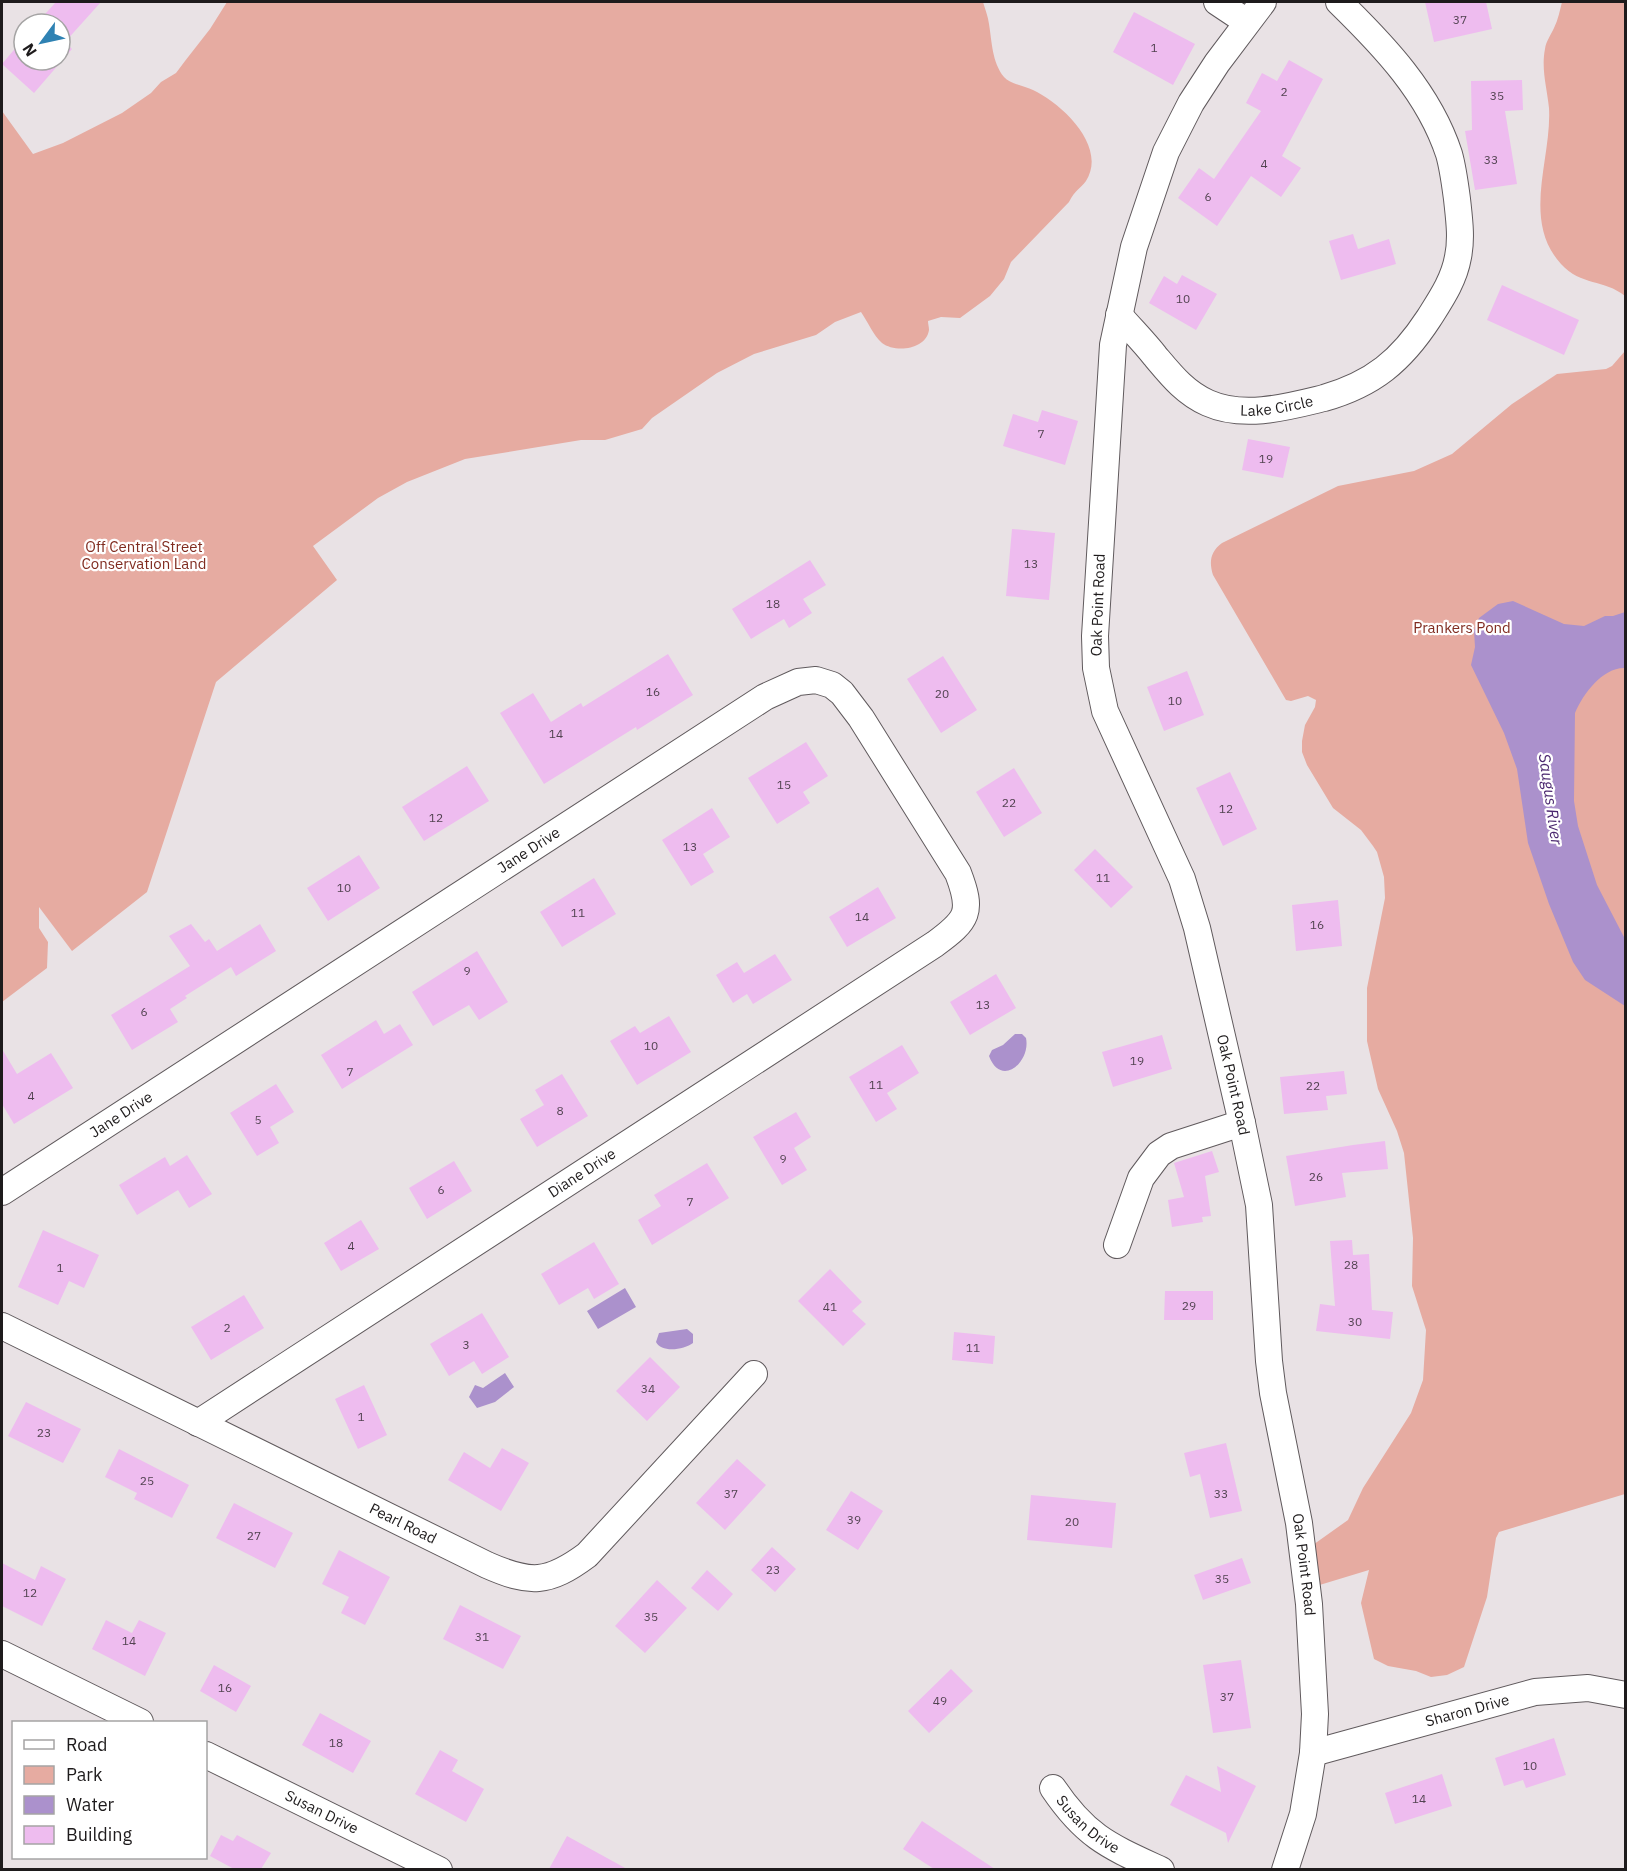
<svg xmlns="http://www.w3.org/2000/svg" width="1627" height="1871" font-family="'IBM Plex Sans',sans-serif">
	<rect width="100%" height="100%" fill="#e9e2e5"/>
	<!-- green -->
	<path fill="#e6aba1" d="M227,2H983C985,9 988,16 989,24C992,42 992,62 1004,77C1010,84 1025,86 1033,90C1061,103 1108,146 1086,181C1080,189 1075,190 1069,202L1011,262L1004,279L990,296L960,318L941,317L928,321C928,324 929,327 929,330C926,350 895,353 882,343C873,335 868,322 861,312L835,322L816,335L754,354L717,373L652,418L642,429L605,440H581L465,459L407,482L378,498L313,546L337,580L216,682L147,892L72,951L39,907V928L48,942L47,968L2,1002V111L33,154L63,143L122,113L151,93L161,82L176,73L185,61L210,29Z
		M1562,2H1625V296C1604,279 1581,286 1561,264C1521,220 1552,159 1549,108C1547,88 1541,69 1545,49C1546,41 1551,35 1554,28C1558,20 1560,10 1562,2Z
		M1625,351V1494L1499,1532L1496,1538L1487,1597L1464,1667L1447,1675L1431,1677L1416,1671L1388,1666L1374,1659L1361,1603L1369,1570L1313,1587L1310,1547L1348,1520L1363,1488L1411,1413L1423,1380L1426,1330L1412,1286L1413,1238L1404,1153L1397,1131L1378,1089L1367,1041V988L1385,898L1384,877L1377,852L1373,846L1361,830L1333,808L1307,765L1302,752V741L1305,725L1315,707L1316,700L1308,696L1291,701L1286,700L1213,575C1209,562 1210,552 1222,543L1338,486L1414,471L1452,454L1512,404L1557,374L1606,369L1612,366Z"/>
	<!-- water -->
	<path fill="#ab91cc" d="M1513,601L1564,624L1584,626L1605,616H1613L1625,612V668C1603,667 1583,694 1575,713L1574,801L1578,826L1597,885L1625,939V1006L1585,980L1573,962L1549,904L1528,843L1517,769L1504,733L1471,665L1475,647L1474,631L1479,618L1498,604Z
		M1015,1034H1022L1026,1038C1031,1062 1001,1088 989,1056L992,1050L1003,1045Z
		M625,1288L636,1307L598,1329L587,1311Z
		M687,1329L693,1334V1343C684,1350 661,1353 656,1342L659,1333Z
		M505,1373L514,1387L495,1402L477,1408L469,1397L475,1385L483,1388Z"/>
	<!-- building -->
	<path fill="#eebcef" d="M56,2H101L65,42L72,49L34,93L2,64L24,38V60H60V24H36Z
		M1425,2H1486L1492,29L1434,42Z
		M1134,12L1195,44L1173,85L1113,52Z
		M1289,60L1323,79L1282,156L1301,168L1281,197L1251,176L1217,226L1178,198L1199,168L1214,179L1261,111L1246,103L1262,73L1277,81Z
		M1522,80L1523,110L1505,111L1517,184L1475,190L1465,131L1472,130L1471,81Z
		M1353,234L1358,249L1389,239L1396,264L1341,280L1329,241Z
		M1182,275L1217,294L1196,330L1149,303L1164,276L1177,284Z
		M1502,285L1579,320L1564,355L1487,320Z
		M1042,410L1078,421L1065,465L1003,446L1013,414L1038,422Z
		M1248,439L1290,447L1283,478L1242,470Z
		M1012,529L1055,533L1049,600L1006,596Z
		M810,560L826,585L803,599L812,613L789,628L784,619L751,639L732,609Z
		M668,654L693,695L637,730L636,727L544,784L500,713L533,693L551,722L581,703L583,707Z
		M943,656L977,710L941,733L907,679Z
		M1187,671L1204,715L1164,731L1147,687Z
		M806,742L828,776L803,792L810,803L777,824L748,778Z
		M467,766L489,801L424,841L402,807Z
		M1014,768L1042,813L1004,837L976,792Z
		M1230,772L1257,829L1223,846L1196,788Z
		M712,808L730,837L703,854L714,872L691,886L662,840Z
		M1095,849L1133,887L1111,908L1074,870Z
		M359,855L380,888L328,921L307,888Z
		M594,878L616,914L562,947L540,912Z
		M878,887L896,918L847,947L829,917Z
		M1338,900L1342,946L1296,951L1292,905Z
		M191,924L205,942L209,939L217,951L260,924L276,951L236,976L231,967L185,996L187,998L170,1009L178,1022L132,1050L111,1015L190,966L169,936Z
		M477,951L508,1002L479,1020L469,1005L433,1026L412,992Z
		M775,954L792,980L753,1004L747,994L733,1003L716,975L737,962L744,973Z
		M996,974L1016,1008L970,1035L950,1002Z
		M669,1016L691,1052L637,1085L610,1041L635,1026L640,1033Z
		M376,1020L384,1034L400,1024L413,1045L342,1089L321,1055Z
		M1162,1035L1172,1069L1113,1087L1102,1052Z
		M902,1045L919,1073L887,1093L897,1109L876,1122L849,1077Z
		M2,1049L17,1074L51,1053L73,1088L14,1124L2,1104Z
		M1344,1071L1347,1094L1326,1096L1328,1110L1284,1114L1280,1077Z
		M562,1074L588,1116L537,1147L520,1119L544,1105L535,1090Z
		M276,1084L294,1112L270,1127L279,1143L257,1156L230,1113Z
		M796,1112L811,1137L794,1148L807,1170L782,1185L753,1137Z
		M1385,1141L1388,1169L1342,1173L1346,1197L1295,1206L1286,1156L1353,1145Z
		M1212,1151L1219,1172L1205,1176L1211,1216L1202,1217L1203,1222L1172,1227L1168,1200L1184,1197L1174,1163Z
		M187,1155L212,1194L189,1208L178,1190L137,1215L119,1185L165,1157L170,1166Z
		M454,1161L472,1191L427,1219L409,1188Z
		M707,1163L729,1198L652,1245L638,1220L661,1206L654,1195Z
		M361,1220L379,1249L341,1271L324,1243Z
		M43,1230L99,1255L84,1288L69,1281L58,1305L18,1287Z
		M1352,1240L1353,1255L1369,1254L1372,1310L1393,1312L1390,1339L1316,1331L1320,1304L1335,1306L1330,1241Z
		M594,1242L619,1284L594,1299L588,1288L559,1305L541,1274Z
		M830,1269L862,1302L852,1311L866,1324L843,1346L798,1301Z
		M1165,1291H1213V1320H1164Z
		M244,1295L264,1328L211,1360L191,1327Z
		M482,1313L509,1357L482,1374L474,1361L449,1376L430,1344Z
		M954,1332L995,1336L993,1364L952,1360Z
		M650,1357L680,1387L647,1421L616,1391Z
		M364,1385L387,1435L358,1449L335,1399Z
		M26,1402L81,1429L63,1463L8,1436Z
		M1226,1443L1242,1511L1210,1518L1200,1474L1190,1477L1184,1453Z
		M502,1448L529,1463L501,1511L448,1480L464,1452L490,1468Z
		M119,1449L189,1485L172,1518L134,1499L137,1493L105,1477Z
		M737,1459L766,1485L725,1530L696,1503Z
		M851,1491L883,1511L858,1550L826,1530Z
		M1031,1495L1116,1503L1112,1548L1027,1540Z
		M234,1503L293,1533L275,1568L216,1538Z
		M772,1547L796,1569L775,1592L751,1570Z
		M339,1550L390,1577L365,1625L341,1613L349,1597L322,1584Z
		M1242,1558L1251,1583L1203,1600L1194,1575Z
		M2,1563L35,1580L41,1566L66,1579L42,1626L2,1606Z
		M707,1570L733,1594L718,1611L691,1588Z
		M657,1580L687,1608L645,1653L615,1626Z
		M460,1605L521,1636L503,1669L443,1639Z
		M106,1620L132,1633L139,1620L166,1633L145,1676L92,1649Z
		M1241,1660L1251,1728L1213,1733L1203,1665Z
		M214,1665L251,1686L236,1712L200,1691Z
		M951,1669L973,1691L929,1733L908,1711Z
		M320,1713L371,1741L353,1773L302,1745Z
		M1554,1738L1566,1775L1526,1788L1523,1780L1504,1786L1495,1758Z
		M440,1750L458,1760L452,1771L484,1789L466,1822L415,1794Z
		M1217,1766L1256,1786L1228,1843L1226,1833L1170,1805L1186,1775L1221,1792Z
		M1442,1774L1452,1806L1395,1824L1385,1793Z
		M922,1821L995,1869H934L903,1849Z
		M221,1835L233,1841L237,1835L271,1853L261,1869H234L210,1856Z
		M567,1836L627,1869H549Z"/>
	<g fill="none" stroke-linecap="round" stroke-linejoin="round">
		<!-- street casing -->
		<g stroke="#605a5d" stroke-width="28">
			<g id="street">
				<path d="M1217,2L1247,22"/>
				<path id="s1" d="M1263,2L1217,63L1191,103L1166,152L1134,247L1113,345L1095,636L1096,668L1105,711L1182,879L1197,928L1242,1123L1259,1205L1269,1361L1273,1393L1299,1523L1309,1604L1315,1714L1313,1753L1303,1814L1285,1870"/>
				<path id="s2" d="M1119,315C1131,329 1144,342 1155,356C1171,375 1185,393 1208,403C1244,419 1287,407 1324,398C1373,384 1401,361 1429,318C1441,299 1454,280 1458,257C1462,238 1459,218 1457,199C1455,184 1453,168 1449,154C1429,93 1384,46 1339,2"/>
				<path id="s3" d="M2,1192L765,697L798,682L816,680L832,685L842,693L861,718L958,873C973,912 968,920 935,944L198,1423"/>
				<path d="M1117,1245L1141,1178L1159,1154L1171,1146L1242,1123"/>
				<path id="s4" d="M2,1326L487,1565C530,1584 548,1584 587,1555L754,1374"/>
				<path d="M2,1654L140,1722"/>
				<path id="s5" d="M1313,1753L1535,1692L1588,1688L1626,1695"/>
				<path id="s6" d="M206,1755L439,1870"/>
				<path id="s7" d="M1053,1788C1086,1837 1109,1846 1161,1870"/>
			</g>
		</g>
		<!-- street -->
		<use href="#street" stroke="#fff" stroke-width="26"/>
	</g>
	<g text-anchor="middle" stroke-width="4.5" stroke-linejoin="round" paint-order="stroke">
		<!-- number labels -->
		<g font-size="12" fill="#524351">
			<text x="1460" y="24">37</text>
			<text x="1154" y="52">1</text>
			<text x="1284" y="96">2</text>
			<text x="1497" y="100">35</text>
			<text x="1491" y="164">33</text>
			<text x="1264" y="168">4</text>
			<text x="1208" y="201">6</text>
			<text x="1183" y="303">10</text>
			<text x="1041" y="438">7</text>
			<text x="1266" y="463">19</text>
			<text x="1031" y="568">13</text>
			<text x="773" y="608">18</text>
			<text x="653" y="696">16</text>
			<text x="942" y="698">20</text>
			<text x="1175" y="705">10</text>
			<text x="556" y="738">14</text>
			<text x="784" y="789">15</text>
			<text x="1009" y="807">22</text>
			<text x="1226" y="813">12</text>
			<text x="436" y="822">12</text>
			<text x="690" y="851">13</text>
			<text x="1103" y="882">11</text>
			<text x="344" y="892">10</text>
			<text x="578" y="917">11</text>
			<text x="862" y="921">14</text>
			<text x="1317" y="929">16</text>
			<text x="467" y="975">9</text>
			<text x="983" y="1009">13</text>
			<text x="144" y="1016">6</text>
			<text x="651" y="1050">10</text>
			<text x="1137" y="1065">19</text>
			<text x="350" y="1076">7</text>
			<text x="876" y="1089">11</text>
			<text x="1313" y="1090">22</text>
			<text x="31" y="1100">4</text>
			<text x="560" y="1115">8</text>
			<text x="258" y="1124">5</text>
			<text x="783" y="1163">9</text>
			<text x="1316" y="1181">26</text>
			<text x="441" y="1194">6</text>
			<text x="690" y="1206">7</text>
			<text x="351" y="1250">4</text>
			<text x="1351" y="1269">28</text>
			<text x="60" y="1272">1</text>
			<text x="1189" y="1310">29</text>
			<text x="830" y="1311">41</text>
			<text x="1355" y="1326">30</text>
			<text x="227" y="1332">2</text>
			<text x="466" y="1349">3</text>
			<text x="973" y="1352">11</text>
			<text x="648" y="1393">34</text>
			<text x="361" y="1421">1</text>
			<text x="44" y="1437">23</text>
			<text x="147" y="1485">25</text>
			<text x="731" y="1498">37</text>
			<text x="1221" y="1498">33</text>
			<text x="854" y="1524">39</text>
			<text x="1072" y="1526">20</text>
			<text x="254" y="1540">27</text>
			<text x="773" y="1574">23</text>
			<text x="1222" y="1583">35</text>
			<text x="30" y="1597">12</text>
			<text x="651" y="1621">35</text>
			<text x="482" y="1641">31</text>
			<text x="129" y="1645">14</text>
			<text x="225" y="1692">16</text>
			<text x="1227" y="1701">37</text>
			<text x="940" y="1705">49</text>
			<text x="336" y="1747">18</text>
			<text x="1530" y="1770">10</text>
			<text x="1419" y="1803">14</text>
		</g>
		<!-- street labels -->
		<g font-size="15" fill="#1e1b1c" stroke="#fff">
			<text dy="5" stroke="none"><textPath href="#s2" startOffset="196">Lake Circle</textPath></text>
			<text transform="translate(1098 605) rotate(-88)" y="5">Oak Point Road</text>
			<text dy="5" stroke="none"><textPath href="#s3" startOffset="628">Jane Drive</textPath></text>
			<text dy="5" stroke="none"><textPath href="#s1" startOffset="1144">Oak Point Road</textPath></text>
			<text dy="5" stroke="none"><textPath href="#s3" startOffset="142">Jane Drive</textPath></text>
			<text transform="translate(582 1173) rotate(-33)" y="5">Diane Drive</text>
			<text dy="5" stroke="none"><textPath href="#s4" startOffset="447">Pearl Road</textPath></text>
			<text dy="5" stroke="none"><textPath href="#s1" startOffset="1630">Oak Point Road</textPath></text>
			<text dy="5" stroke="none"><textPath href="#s5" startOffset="160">Sharon Drive</textPath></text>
			<text dy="5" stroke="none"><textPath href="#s6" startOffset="129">Susan Drive</textPath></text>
			<text dy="5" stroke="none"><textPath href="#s7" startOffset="51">Susan Drive</textPath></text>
		</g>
		<!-- park labels -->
		<g font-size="15" fill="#802c20" stroke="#fff">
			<text x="144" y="552">Off Central Street<tspan x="144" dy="17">Conservation Land</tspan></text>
			<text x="1462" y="633">Prankers Pond</text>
		</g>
		<!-- water labels -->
		<g font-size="16" font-style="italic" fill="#4b286f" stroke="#fff">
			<text transform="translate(1551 799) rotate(82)" y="6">Saugus River</text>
		</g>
	</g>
	<!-- border -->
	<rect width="1627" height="1871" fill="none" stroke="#1e1b1c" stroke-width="6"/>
	<!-- legend -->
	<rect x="12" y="1721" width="195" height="138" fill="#ffffff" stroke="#a5a4a4" stroke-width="1.5"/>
	<rect x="24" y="1740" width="30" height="9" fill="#ffffff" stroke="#a5a4a4" stroke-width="1.5"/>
	<text x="66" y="1751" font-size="18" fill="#1e1b1c">Road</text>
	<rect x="24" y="1766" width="30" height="18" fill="#e6aba1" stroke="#a5a4a4" stroke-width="1.5"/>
	<text x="66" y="1781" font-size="18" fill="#1e1b1c">Park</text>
	<rect x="24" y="1796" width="30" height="18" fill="#ab91cc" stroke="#a5a4a4" stroke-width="1.5"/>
	<text x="66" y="1811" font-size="18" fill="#1e1b1c">Water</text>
	<rect x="24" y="1826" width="30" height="18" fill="#eebcef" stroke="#a5a4a4" stroke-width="1.5"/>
	<text x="66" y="1841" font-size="18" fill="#1e1b1c">Building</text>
	<!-- north arrow -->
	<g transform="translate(42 42) rotate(237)"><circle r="28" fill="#ffffff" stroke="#a5a4a4" stroke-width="1.5"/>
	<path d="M0-4.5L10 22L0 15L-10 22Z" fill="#2f82b3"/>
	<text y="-9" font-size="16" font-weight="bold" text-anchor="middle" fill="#1e1b1c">N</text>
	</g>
</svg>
